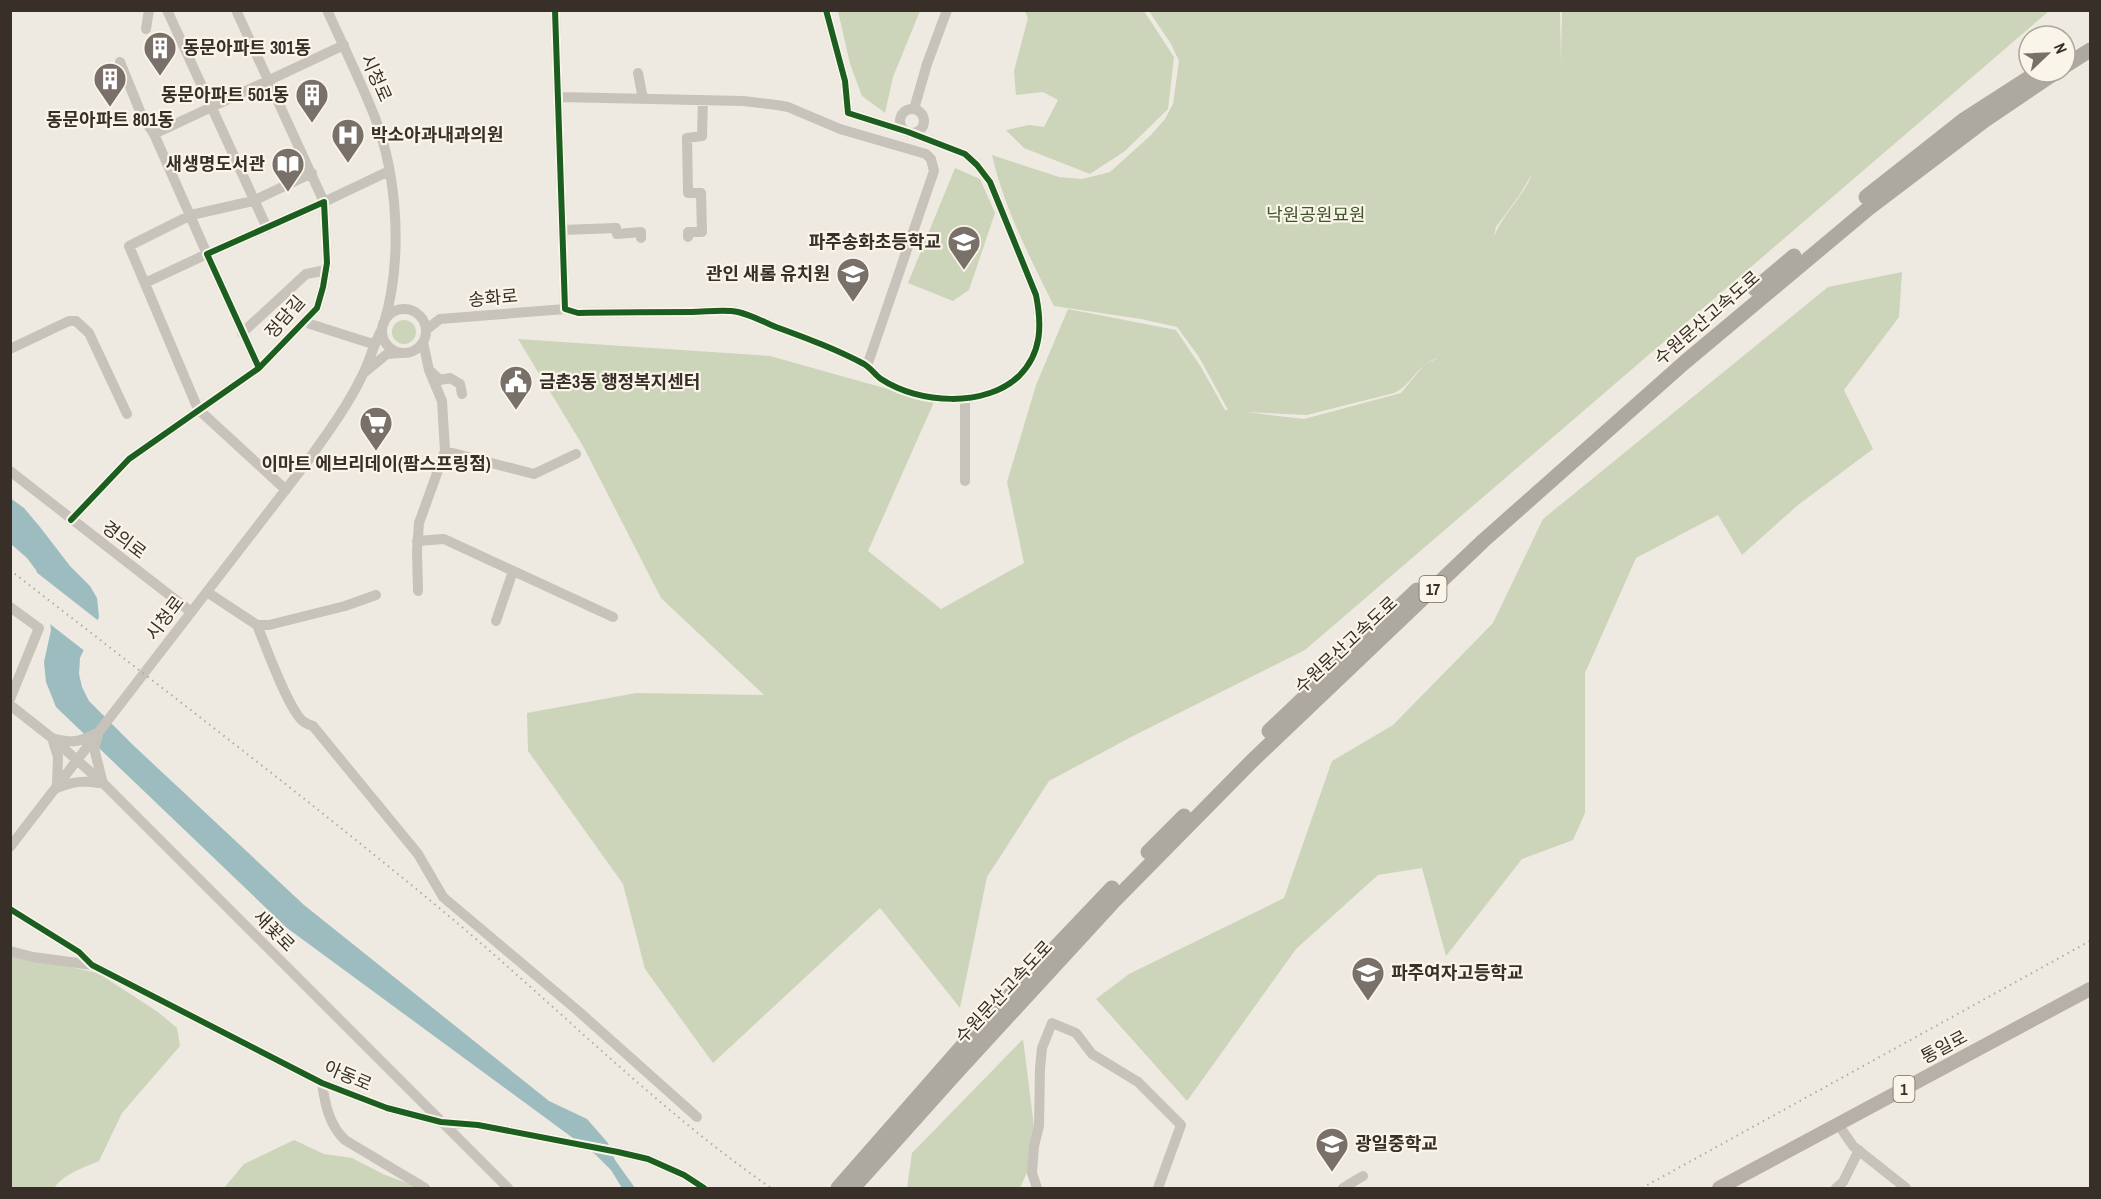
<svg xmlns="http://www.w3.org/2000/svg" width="2101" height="1199" font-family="'Archivo Narrow','Noto Sans KR',sans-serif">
	<rect width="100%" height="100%" fill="#eeeae1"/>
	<!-- green -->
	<path fill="#ccd5ba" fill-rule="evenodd" d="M838,11H920L893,77L885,113L862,96L850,64Z
		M1025,11H1144L1174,57L1168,109L1125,151L1090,174L1024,148L1006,130L1029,125L1044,127L1058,100L1043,92L1016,95L1014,71L1028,18Z
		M1149,11H1560L1561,62L1562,11H2049L1305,650L1133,736L1049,781L987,877L960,1008L880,908L713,1063L645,969L623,884L528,751L527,713L636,693L764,695L661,598L583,446L518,339L770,356L934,402L868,551L941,609L1024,563L1007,482L1036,385L1068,309L1176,330L1201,367L1225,410H1228L1199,357L1177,327L1141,319L1054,306C1030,258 1004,208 992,155L1059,177L1082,179L1110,172L1151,135L1165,119L1173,104L1179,61L1171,44ZM1532,174C1523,198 1502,214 1494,237L1496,227L1519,196ZM1438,358L1424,365L1401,393L1304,419L1246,412L1307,415L1394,393C1414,384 1414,366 1438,358Z
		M955,168L980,179L995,213L969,290L953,301L908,283Z
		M1902,272L1899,317L1844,390L1873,449L1798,505L1742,555L1718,515L1636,558L1585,673V813L1573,840L1522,859L1446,956L1422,868L1378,875L1296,949L1187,1101L1096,999L1129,974L1284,898L1332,761L1393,725L1493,623L1543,519L1828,287Z
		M392 332a12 12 0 1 1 24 0a12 12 0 1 1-24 0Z
		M10,954L98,973L158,1012L177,1028L180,1046L122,1113L99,1161C83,1168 65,1173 54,1188H11Z
		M1023,1039L1037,1150L1020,1188H907L912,1153Z
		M294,1140L324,1154L352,1158L385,1175L421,1188H224L244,1164Z"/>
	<!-- water -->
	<path fill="#9dbcbf" d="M10,498L24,508L40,527L70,566L90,586L97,598L99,617L80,658L79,674L82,687L89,701L133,745L304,905L549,1101L587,1119L608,1143L615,1160L635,1188H622L611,1170L596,1155L287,928L56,707L46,682L44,662L51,630L46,595L36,570L27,558L11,544Z"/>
	<!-- pier -->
	<path fill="#eeeae1" d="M31,568L100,622L86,652L46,621L43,595Z"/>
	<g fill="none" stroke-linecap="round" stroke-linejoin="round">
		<!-- minor -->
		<path stroke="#c7c2ba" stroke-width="10" d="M167,10L267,228
			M236,10L324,202L389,171
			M327,10C343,45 360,80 374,115C398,176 403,260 384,323
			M555,10L565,309L578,313C616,312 654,312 692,312C706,312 724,309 738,312C751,315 764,322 776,327C806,338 836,349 864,364C871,368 875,375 881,379C919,404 985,408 1019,376C1042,353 1042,325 1036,295L990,182L977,165L965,154L908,132L848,113L845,81L826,10
			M146,29L149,10
			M120,62L142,116L154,134L207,254L145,283
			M638,73L643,99
			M559,97L743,101L777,105L788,107L840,129L926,154L931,159L934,171L867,366
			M914,109L927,64L947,10
			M900 121a12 12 0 1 1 24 0a12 12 0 1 1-24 0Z
			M154,134L344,45
			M562,230L616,228L617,234L641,232V238
			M688,237V232H702L701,193H688L687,138L702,136L703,100
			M382 331a22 22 0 1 1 44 0a22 22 0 1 1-44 0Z
			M306,320L310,324L373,344
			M426,330L440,319L565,309
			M242,333L306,274L326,270
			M423,342L429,370L440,380L450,378L460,384L462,394
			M10,349L69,321H76L89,333L127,414
			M365,372L387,354L400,353
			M445,451L534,474L576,454
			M10,471L190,611
			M965,481V398
			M286,490L198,409L129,246L191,215L253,201L312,173
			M71,520L129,459L259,368L317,308L323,287L327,263L324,202L207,254L259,368
			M417,541L444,539L613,617
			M418,591L417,551L419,523L445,451L442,401L429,370
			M207,592L257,625H269L345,606L376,595
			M10,607L39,628L10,699
			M496,621L513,571
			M257,625C265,644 289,712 304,722C307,724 310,725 313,726L418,854L443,897L577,1010L697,1117
			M10,705L52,738L104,784L508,1188
			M98,735L94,748L103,784
			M52,738C70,743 78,743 95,734
			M53,741L58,757L57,785
			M57,788C72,782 83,780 99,783
			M10,847L307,462C327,434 347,407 362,376C370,361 373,345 382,329
			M10,909L79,952L92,965L322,1083L387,1108L441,1122L478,1125L618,1152L648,1159L684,1175L704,1188
			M10,951L33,957L92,965
			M322,1083C325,1104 329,1125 345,1140L425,1188
			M1838,1124L1853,1146L1906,1188
			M1037,1188L1032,1173L1034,1146L1039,1126L1040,1068L1042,1048L1052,1023L1076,1033L1092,1054L1138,1082L1181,1125L1158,1188
			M1343,1188L1363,1176
			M1836,1188L1843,1182L1859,1150"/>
		<!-- major -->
		<path stroke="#b6b0a9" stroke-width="14" d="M1719,1188L2090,989"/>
		<!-- highway -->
		<path stroke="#ada8a0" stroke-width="15" d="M2065,66L2090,50
			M1866,197L1965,119L2038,72
			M1755,289L1794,256
			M1269,731L1417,590
			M1148,852L1184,816
			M838,1188L973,1034L1112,888
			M853,1188L956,1073L1115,900L1252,761L1483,541L1685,362L1869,208L1985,120L2056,72"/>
		<!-- rail -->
		<path stroke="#afaaa4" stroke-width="2" stroke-dasharray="1.5 4.5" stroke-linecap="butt" d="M10,570C155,683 302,794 444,912C554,1003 653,1106 771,1188
			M1642,1188L2090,941"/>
		<!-- cycleway casing -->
		<g stroke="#faf5e9" stroke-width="10">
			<path id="cycleway" d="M555,10L565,309L578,313C616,312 654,312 692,312C706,312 724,309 738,312C751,315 764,322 776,327C806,338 836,349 864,364C871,368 875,375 881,379C919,404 985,408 1019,376C1042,353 1042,325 1036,295L990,182L977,165L965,154L908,132L848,113L845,81L826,10
				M71,520L129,459L259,368L317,308L323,287L327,263L324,202L207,254L259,368
				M10,909L79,952L92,965L322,1083L387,1108L441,1122L478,1125L618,1152L648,1159L684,1175L704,1188"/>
		</g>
		<!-- cycleway -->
		<use href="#cycleway" stroke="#1b5e20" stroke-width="6"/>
	</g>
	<!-- icons -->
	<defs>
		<g id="building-pin" transform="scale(1.725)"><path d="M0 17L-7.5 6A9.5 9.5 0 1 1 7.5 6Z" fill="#787069" stroke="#faf5e9"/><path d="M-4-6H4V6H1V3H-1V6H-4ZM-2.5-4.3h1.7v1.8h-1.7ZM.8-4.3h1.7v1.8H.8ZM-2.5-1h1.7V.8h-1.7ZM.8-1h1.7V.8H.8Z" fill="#fff"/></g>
		<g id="hospital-pin" transform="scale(1.725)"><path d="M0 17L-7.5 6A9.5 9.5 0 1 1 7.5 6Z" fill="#787069" stroke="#faf5e9"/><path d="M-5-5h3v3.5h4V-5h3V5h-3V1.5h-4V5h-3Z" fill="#fff"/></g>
		<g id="library-pin" transform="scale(1.725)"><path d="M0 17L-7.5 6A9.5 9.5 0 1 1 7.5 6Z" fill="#787069" stroke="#faf5e9"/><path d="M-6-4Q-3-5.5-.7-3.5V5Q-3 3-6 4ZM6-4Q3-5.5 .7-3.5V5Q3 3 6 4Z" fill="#fff"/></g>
		<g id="school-pin" transform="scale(1.725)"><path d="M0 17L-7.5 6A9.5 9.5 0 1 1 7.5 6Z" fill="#787069" stroke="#faf5e9"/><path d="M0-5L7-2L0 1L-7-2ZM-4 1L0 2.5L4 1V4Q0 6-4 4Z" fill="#fff"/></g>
		<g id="civic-pin" transform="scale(1.725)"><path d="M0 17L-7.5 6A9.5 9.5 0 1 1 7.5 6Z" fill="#787069" stroke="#faf5e9"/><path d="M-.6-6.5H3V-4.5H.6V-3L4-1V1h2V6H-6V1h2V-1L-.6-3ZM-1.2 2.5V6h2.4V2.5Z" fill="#fff"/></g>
		<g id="supermarket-pin" transform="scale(1.725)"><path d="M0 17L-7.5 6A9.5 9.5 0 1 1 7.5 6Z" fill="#787069" stroke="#faf5e9"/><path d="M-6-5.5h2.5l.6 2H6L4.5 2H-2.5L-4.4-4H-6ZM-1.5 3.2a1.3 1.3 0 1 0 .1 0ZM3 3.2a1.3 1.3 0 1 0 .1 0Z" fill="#fff"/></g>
	</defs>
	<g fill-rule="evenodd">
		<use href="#building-pin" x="160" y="48"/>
		<use href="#building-pin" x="110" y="79"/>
		<use href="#building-pin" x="312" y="95"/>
		<use href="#hospital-pin" x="348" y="135"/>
		<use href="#library-pin" x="288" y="164"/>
		<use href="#school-pin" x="964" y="242"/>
		<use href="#school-pin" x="853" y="274"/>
		<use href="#civic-pin" x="516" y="382"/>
		<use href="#supermarket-pin" x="376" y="423"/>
		<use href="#school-pin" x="1368" y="973"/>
		<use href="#school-pin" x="1332" y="1144"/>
	</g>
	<g text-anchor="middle" stroke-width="4.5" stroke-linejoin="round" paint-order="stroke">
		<!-- shield labels -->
		<g fill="#faf5e9" stroke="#726a62" stroke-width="1.5">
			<rect x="1419.5" y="576" width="27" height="26" rx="4.5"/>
			<rect x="1893.5" y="1076" width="21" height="26" rx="4.5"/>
		</g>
		<g font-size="16" font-weight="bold" fill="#382f28">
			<text x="1433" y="595">17</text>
			<text x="1904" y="1095">1</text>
		</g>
		<!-- poi labels -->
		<g font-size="18" font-weight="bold" fill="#382f28" stroke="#faf5e9" text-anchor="start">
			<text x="183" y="54">동문아파트 301동</text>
			<text x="289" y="101" text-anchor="end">동문아파트 501동</text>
			<text x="110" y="126" text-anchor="middle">동문아파트 801동</text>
			<text x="371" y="141">박소아과내과의원</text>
			<text x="265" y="170" text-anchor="end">새생명도서관</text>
			<text x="941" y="248" text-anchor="end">파주송화초등학교</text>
			<text x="830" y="280" text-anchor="end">관인 새롬 유치원</text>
			<text x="539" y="388">금촌3동 행정복지센터</text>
			<text x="376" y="470" text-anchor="middle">이마트 에브리데이(팜스프링점)</text>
			<text x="1391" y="979">파주여자고등학교</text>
			<text x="1355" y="1150">광일중학교</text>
		</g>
		<!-- street labels -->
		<g font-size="18" fill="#382f28" stroke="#faf5e9">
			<text transform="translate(376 78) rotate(66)" y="6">시청로</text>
			<text transform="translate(493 298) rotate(-5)" y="6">송화로</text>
			<text transform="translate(285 317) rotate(-49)" y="6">정담길</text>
			<text transform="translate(1707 318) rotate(-41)" y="6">수원문산고속도로</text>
			<text transform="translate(124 540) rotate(37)" y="6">경의로</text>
			<text transform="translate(165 618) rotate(-53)" y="6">시청로</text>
			<text transform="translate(1346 645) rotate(-43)" y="6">수원문산고속도로</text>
			<text transform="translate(274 931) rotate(45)" y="6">새꽃로</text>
			<text transform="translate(1004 992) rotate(-47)" y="6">수원문산고속도로</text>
			<text transform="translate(1944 1047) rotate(-28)" y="6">통일로</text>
			<text transform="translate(348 1076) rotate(23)" y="6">아동로</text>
		</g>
		<!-- park labels -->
		<g font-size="18" fill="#41572b" stroke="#faf5e9">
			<text x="1316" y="221">낙원공원묘원</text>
		</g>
	</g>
	<!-- border -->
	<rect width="2101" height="1199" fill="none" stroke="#382f28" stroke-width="24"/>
	<!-- north arrow -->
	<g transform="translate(2047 54) rotate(67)"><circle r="28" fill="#faf5e9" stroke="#aca69c" stroke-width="1.5"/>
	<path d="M0-4.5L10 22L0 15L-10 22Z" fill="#787069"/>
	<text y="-9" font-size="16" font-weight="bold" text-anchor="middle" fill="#382f28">N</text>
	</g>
</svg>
